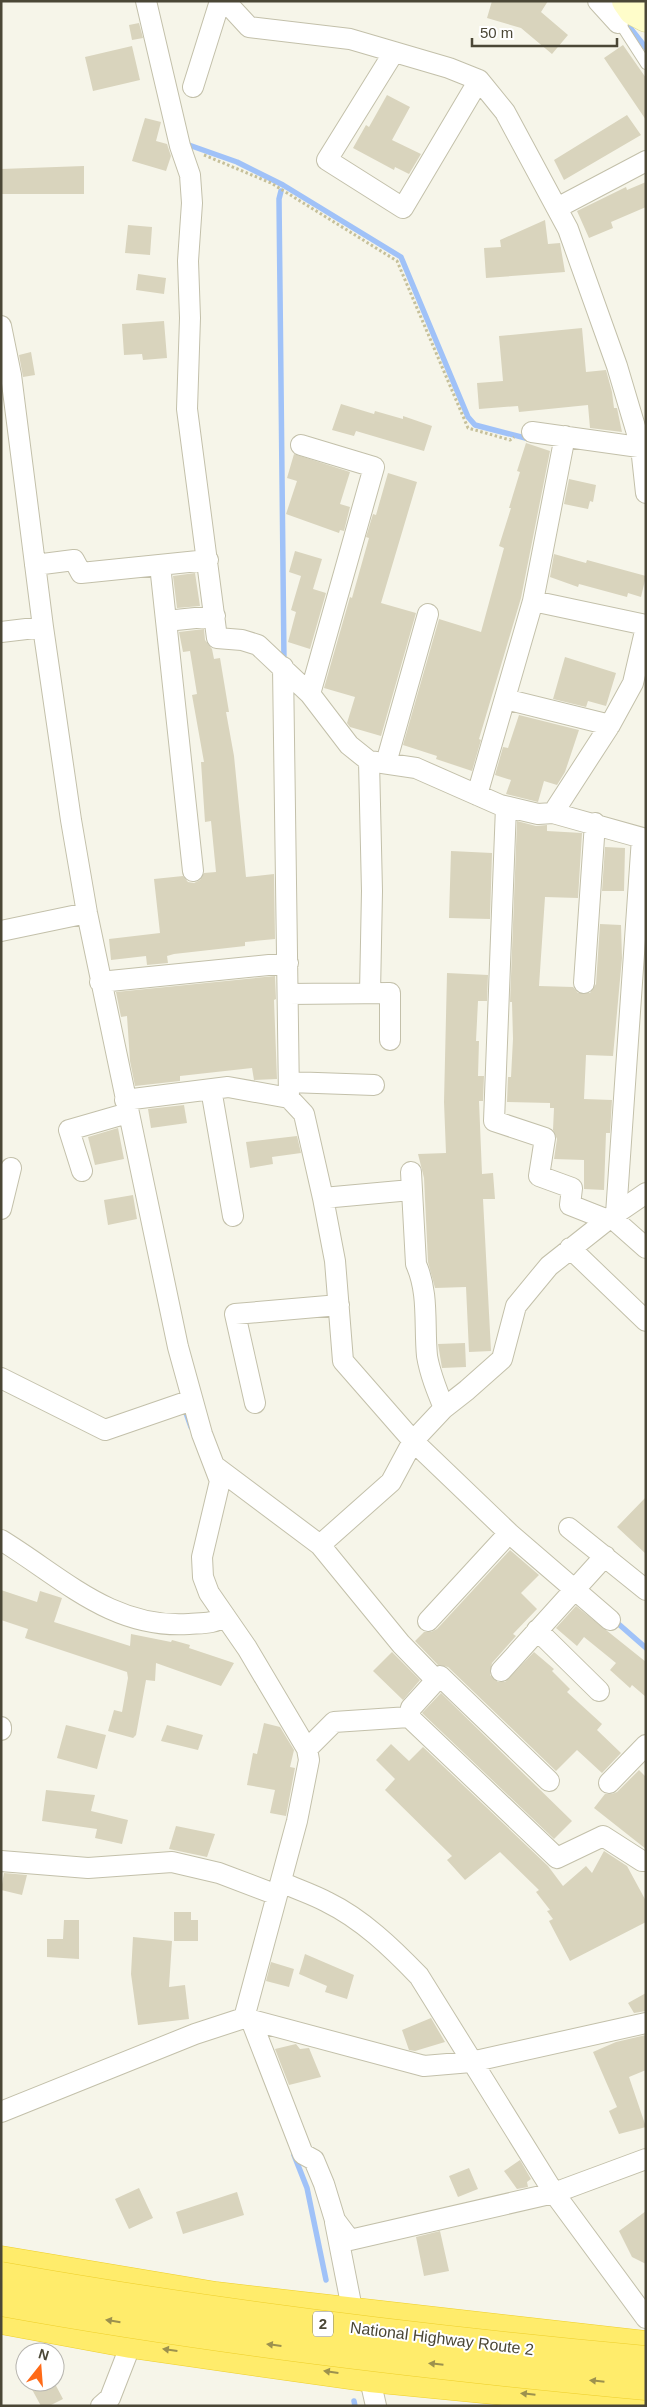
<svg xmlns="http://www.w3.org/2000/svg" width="647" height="2407" font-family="Arial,sans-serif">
	<rect width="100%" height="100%" fill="#f6f5e9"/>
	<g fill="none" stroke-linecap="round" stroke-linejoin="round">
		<!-- stream -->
		<path stroke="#a0c2f8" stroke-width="5.5" d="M624,20L646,48
			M185,141L186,144L237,162L283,185L401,257L468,417L475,425L533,440
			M281,191L279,199L284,661
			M184,1407L191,1427
			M614,1620L646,1648
			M294,2155L307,2188L326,2280
			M354,2401L355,2406"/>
	</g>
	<!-- building -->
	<path fill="#d9d4bd" d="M492,1H548L541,12L568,35L552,54L521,28L487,18Z
		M139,23L143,38L132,40L129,25Z
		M623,45L646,78V120L604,58Z
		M132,46L140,80L93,91L85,57Z
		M387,95L410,107L392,140L421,154L409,174L395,167L394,170L353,148L366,125L369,127Z
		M627,115L641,135L564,180L554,160Z
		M145,118L161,122L156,141L167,144L171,156L166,171L132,161Z
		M84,166V194H1V169Z
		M646,182V207L611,222L613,228L589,238L577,211L626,187L627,190Z
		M545,220L548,244L560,243L565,272L486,278L484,248L501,247L500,240Z
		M128,225L152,227L150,255L125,253Z
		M138,274L166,278L164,294L136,290Z
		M164,321L167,358L143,360L142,354L124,355L122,324Z
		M582,328L586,372L606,370L612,392L614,408H617L622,432L590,428L588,405L519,412L518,406L479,409L477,383L503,381L499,336Z
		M31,352L35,375L23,377L19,355Z
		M341,404L374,414L375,411L403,419V416L432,426L424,451L356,431L354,436L332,430Z
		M526,443L550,451L521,598L479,739L481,740L472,771L436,759L437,756L403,745L439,619L481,632L504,548L499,546L511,508H509L520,472L517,471Z
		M294,454L350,472L340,504L350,507L344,531L340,530L339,533L286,514L297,481L287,478Z
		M388,473L417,482L381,603L416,613L381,736L350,727L347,723L355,697L324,688L350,597L352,598L369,538L366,537L373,514L376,515Z
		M569,479L596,485L593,502L590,501L588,509L564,504Z
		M295,551L322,559L313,589L326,593L310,649L288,642L296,612L291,610L301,576L289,572Z
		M554,554L586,563L587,560L646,576L641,597L628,593L627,597L579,584L578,587L550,577Z
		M195,573L200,606L177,608L173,576Z
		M204,629L205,640L212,649L214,659L220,658L229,712H226L234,756L246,877L274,874L275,939L245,942V946L174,954L167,956L168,963L147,965L146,956L111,960L109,939L160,933L154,879L183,876L188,882L194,883L200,880L204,873L216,872L211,821L205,822L201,762H204L192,695L197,694L190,651L183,652L179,632Z
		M565,657L616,673L606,706L588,701L586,707L553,699Z
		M519,715L579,730L565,772L557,785L544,781L538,802L506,794L511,780L495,775L503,747L508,748Z
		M517,821L536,826L547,825V831L582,833L578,898L545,897L539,986L573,987L578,993H590L596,984L600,924L621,925L622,958L613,1056L586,1055L584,1099L612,1100L610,1133H606L604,1190L584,1189V1160L554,1159L557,1139L553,1130L554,1108H550V1103L507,1102L508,1077H511L513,1039L512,1002H510Z
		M605,847L625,848L624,891H602Z
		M451,851L492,853L490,919L449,918Z
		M447,973L488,975L487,1001H478L476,1041H479L478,1076H484L483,1101H479L482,1174L493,1173L495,1199H483L491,1351L469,1352L466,1287L435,1288L428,1262L424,1178L418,1154L446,1153L444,1102Z
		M275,976L276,999L274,1000L277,1079L254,1080L252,1068L180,1076V1081L135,1086L130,1061L127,1016L121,1017L116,992Z
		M184,1105L187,1123L151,1128L148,1109Z
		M118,1128L124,1159L95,1165L88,1137Z
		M297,1136L301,1153L272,1157L273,1164L250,1168L246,1142Z
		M133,1195L137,1219L108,1225L104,1200Z
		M465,1343L466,1367L442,1368L438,1344Z
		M646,1497V1554L617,1527Z
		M510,1550L539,1575L521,1593L537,1609L513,1634L516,1636L492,1663L490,1675L498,1682H505L534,1652L554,1669L552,1671L570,1689L567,1692L602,1724L597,1730L621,1753L602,1773L577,1750L556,1771L448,1667L438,1665L415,1641L424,1632H431L437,1629Z
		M1,1590L37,1602L40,1591L62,1598L54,1622L130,1646L131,1634L171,1642L172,1640L190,1645L189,1648L234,1663L221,1686L156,1663L155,1681L146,1680L136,1735L133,1738L108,1731L114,1710L122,1712L128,1678L127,1672L25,1638L28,1629L1,1620Z
		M576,1606L646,1662V1697L632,1685L630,1688L610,1670L616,1663L584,1637L577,1646L556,1628Z
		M392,1652L420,1680L403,1700L373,1671Z
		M441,1693L572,1821L554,1839L422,1713Z
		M264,1723L280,1727L294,1750L290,1767L295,1768L286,1816L270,1813L275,1790L247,1785L253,1753L257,1754Z
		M66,1725L106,1735L97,1769L57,1758Z
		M167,1725L203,1735L198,1750L161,1741Z
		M391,1744L409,1761L423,1747L548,1866L563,1886L586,1866L592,1873L604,1851L627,1866L646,1901V1922L570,1961L549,1921L553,1919L547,1911L550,1910L536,1892L539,1890L500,1852L465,1880L447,1860L452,1856L385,1790L395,1779L376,1760Z
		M639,1770L646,1777V1849L594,1808L605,1794H612L617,1792Z
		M46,1790L95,1795L91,1811L128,1820L122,1844L95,1838L97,1829L42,1821Z
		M176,1826L215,1834L207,1857L169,1849Z
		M4,1873L27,1875L22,1895L1,1890Z
		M174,1912H191V1920H198V1941H174Z
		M64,1920H79V1959L47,1957V1939H63Z
		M133,1937L172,1941L169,1987L185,1985L189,2019L138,2025L131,1974Z
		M305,1954L354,1975L347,1999L325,1992L327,1986L299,1974Z
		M271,1962L294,1969L289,1987L266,1981Z
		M646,1993V2011L634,2013L628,2003Z
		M431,2018L445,2042L415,2051L409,2050L402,2030Z
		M646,2035V2070L629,2077L646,2127L619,2134L609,2111L617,2107L593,2052L616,2042Z
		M296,2044L300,2049L309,2048L321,2077L289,2085L275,2049Z
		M520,2160L531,2179L527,2182L528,2187L517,2189L504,2171Z
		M469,2168L478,2189L458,2197L449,2176Z
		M139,2188L153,2218L129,2229L115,2199Z
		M237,2192L244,2215L183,2234L176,2212Z
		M646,2211V2264L632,2257L619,2231Z
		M440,2231L449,2271L424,2276L416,2237Z
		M28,2382H54L63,2399L49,2406H41Z"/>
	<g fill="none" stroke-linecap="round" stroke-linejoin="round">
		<!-- lane casing -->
		<g stroke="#c3c0aa" stroke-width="12">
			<path id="lane" d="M619,22L646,64"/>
		</g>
		<!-- street casing -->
		<g stroke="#c3c0aa" stroke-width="22">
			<path id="street" d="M146,1L180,146L190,175L192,203L188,261L190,318L187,409L217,638L242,640L258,645L310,694L349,745L369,761L416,768L500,805L538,814L553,813L646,839
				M225,1L249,27L350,39L449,68L479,80L505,112L568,229L617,366L641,447L646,493
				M598,1L618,23
				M394,52L327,160L403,208L479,80
				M193,87L220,1
				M557,208L646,161
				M1,326L11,375L43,627L71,820L87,913L178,1347L202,1434L220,1481L202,1557L203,1577L209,1593L247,1648L307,1749L309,1760L297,1821L244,2018
				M532,432L646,448
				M301,445L374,467L310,694
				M35,565L74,560L81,573L208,560
				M160,565L193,871
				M533,601L646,625
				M166,621L215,616
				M1,632L43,627
				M283,667L289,1098L304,1114L323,1198L335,1261L343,1361L413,1441L509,1533L610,1620
				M505,699L610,725
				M369,761L372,891L370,993
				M386,763L428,614
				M477,795L533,601L565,436
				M506,807L494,1121L545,1138L539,1176L572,1188L570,1205L608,1220
				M553,813L610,725L633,683L646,627
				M1,931L87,913
				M100,982L288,963
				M584,983L595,823
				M288,994L390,993V1040
				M289,1082L374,1085
				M211,1089L233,1216
				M125,1100L228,1087L289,1098
				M82,1171L69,1130L128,1113
				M411,1172L416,1264C429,1293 424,1325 427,1356C430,1374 437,1391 444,1408
				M323,1198L411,1190
				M1,1209L11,1168
				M616,1214L642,838
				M611,1217L646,1248
				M570,1248L646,1321
				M1,1378L105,1430L192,1400
				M255,1403L235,1314L339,1305
				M216,1467L320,1545L391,1482L413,1441L444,1408L467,1390L502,1359L516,1306L549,1266L611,1217L646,1193
				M569,1528L646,1590
				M1,1540C63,1578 112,1629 189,1624C203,1623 214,1624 225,1616
				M320,1545L401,1644L436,1680
				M428,1621L509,1533
				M537,1630L599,1691
				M501,1671L605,1556
				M409,1717L411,1708L440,1676L549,1781
				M1,1727V1730
				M307,1749L334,1722L409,1717L557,1858L603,1836L642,1861H646
				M609,1783L646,1745
				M1,1861L88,1868L172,1862L219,1873L277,1895
				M281,1882C296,1889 312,1894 327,1902C362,1919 392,1948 419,1976L554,2193L646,2318
				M251,2020L303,2154L314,2160L324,2184L335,2220L350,2240L554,2193L646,2159
				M1,2112L195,2034L244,2018L424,2066L471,2062L646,2023
				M335,2222L355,2324
				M367,2366L376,2406
				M101,2406L110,2398L131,2344"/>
		</g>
		<!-- secondary casing -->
		<g stroke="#dbd794" stroke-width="29">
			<path id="secondary" d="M626,1L633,11L646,18"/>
		</g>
		<!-- highway casing -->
		<g stroke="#eecf2b" stroke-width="29">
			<path id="highway" d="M1,2260L216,2296L646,2345
				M1,2320L131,2344L370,2378L646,2405"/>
		</g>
		<!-- path -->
		<path stroke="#c6c09a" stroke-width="3" stroke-dasharray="2.5 2.5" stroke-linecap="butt" d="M204,155L271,183L397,261L468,428L510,440L514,437"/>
		<!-- lane -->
		<use href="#lane" stroke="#fff" stroke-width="10"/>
		<!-- street -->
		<use href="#street" stroke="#fff" stroke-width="20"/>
		<!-- secondary -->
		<use href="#secondary" stroke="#fffdca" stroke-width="28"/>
		<!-- highway -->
		<use href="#highway" stroke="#ffec6b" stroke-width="28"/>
		<!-- highway-bridge casing -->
		<g stroke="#eecf2b" stroke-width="29" stroke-linecap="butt">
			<path id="highway-bridge" d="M1,2276C214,2314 430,2340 646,2360
				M1,2302C215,2341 430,2366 646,2386"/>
		</g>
		<!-- highway-bridge -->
		<use href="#highway-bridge" stroke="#ffec6b" stroke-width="28"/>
	</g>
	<!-- one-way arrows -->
	<defs><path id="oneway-solid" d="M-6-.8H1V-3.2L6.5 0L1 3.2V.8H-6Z" transform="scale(1.25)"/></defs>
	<g fill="#9c914e">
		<use href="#oneway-solid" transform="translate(113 2321) rotate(-171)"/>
		<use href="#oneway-solid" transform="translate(274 2345) rotate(-173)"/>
		<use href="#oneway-solid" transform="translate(170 2350) rotate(-172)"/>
		<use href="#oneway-solid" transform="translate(436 2364) rotate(-174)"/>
		<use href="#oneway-solid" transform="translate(331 2372) rotate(-172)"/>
		<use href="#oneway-solid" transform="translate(597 2381) rotate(-174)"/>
		<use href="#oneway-solid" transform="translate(528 2394) rotate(-174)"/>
	</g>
	<g text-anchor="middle" stroke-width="4" stroke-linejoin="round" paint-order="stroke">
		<!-- shield labels -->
		<rect fill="#fff" stroke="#817e72" stroke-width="1" x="313" y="2311.5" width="20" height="25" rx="4"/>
		<g font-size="15" font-weight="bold" fill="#4b4736">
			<text x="323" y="2329">2</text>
		</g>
		<!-- street labels -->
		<g font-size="16" fill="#4b4736" stroke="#fff">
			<text transform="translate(442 2338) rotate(7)" y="6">National Highway Route 2</text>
		</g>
	</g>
	<!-- border -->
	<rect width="647" height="2407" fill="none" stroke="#4b4736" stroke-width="5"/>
	<!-- north arrow -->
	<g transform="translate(40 2367) rotate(17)"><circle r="24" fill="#ffffff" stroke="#b7b5af"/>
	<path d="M0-4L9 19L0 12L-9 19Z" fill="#ff6a17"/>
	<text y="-8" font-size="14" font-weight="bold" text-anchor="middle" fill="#4b4736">N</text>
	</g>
	<!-- scale -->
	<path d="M472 38v8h145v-8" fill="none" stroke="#4b4736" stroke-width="2.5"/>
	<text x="480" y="38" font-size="15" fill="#4b4736" stroke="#ffffff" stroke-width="4" paint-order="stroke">50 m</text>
</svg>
